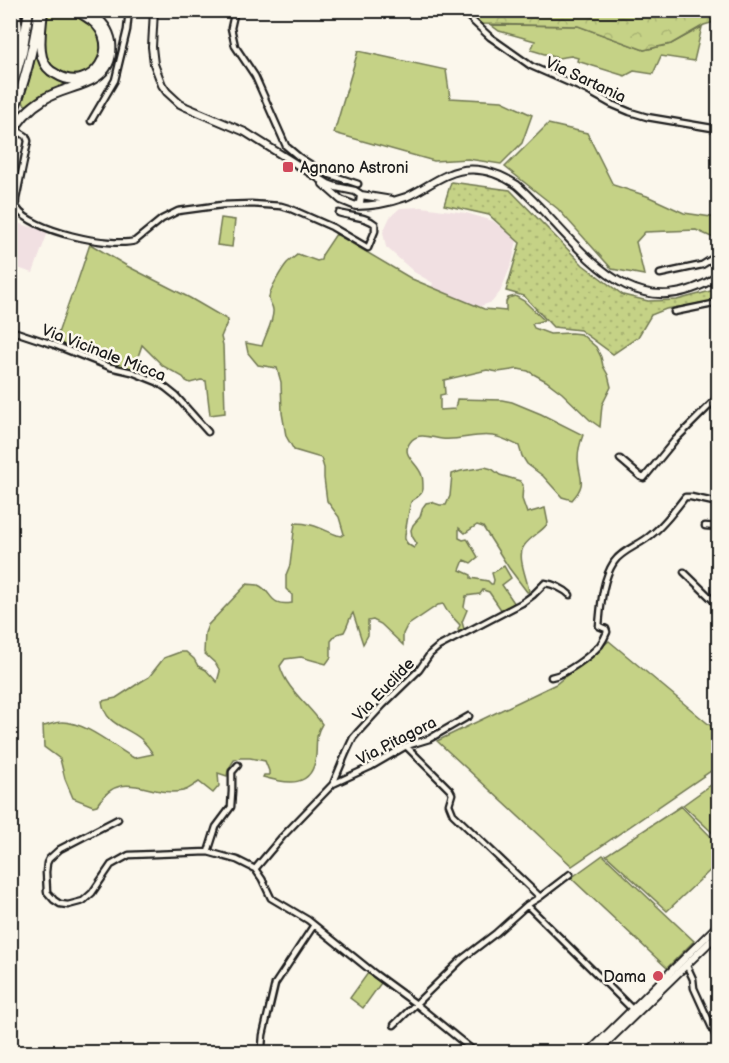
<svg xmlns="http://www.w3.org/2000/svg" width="729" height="1063" font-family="'Balsamiq Sans',sans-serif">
	<defs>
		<pattern id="forest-crowns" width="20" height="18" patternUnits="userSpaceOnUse" patternTransform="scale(1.5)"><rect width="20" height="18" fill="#c5d286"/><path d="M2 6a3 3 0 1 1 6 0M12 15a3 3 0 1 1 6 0" fill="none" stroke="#a9b473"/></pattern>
		<pattern id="park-dots" width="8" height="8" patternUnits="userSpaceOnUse" patternTransform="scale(1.5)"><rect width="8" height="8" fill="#c5d286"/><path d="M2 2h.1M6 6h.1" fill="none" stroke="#a9b473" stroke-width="1.8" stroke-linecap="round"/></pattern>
	</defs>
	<rect width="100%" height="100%" fill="#fbf7ec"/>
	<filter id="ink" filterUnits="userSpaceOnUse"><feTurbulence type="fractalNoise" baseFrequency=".0167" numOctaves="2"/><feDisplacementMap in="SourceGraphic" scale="12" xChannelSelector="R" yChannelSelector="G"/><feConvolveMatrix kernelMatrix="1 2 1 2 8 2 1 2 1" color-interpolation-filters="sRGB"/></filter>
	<g filter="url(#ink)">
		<!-- built -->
		<path fill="#f1e0e2" d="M422,207L466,213L493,221L517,240L512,263L500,292L492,302L478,307L431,288L433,283L414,272L386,247L383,232L390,217L400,208Z
			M11,221L48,232L33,273L11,266Z"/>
		<!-- grass -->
		<path fill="#c5d286" stroke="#707751" stroke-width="1.5" d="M46,10L70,11L90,22L99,34L102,46L101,55L99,61L86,74L69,77L53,69L45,59L42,48Z
			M491,25L579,26L644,50L671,44L702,27L694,61L661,56L653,74L634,71L625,76L577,61L578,58L571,56L558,58L531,50L535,41L499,31Z
			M358,51L446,70L450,98L502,101L532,115L522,143L501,164L468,159L434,161L334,133Z
			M37,52C44,71 54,79 74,84L39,98L28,106L24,104L23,101Z
			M548,124L587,133L613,185L647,196L684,213L718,218V240L696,230L645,232L636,242L644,275L612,269L558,209L505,167Z
			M221,218L235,220L232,247L217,245Z
			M336,234L412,279L484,309L506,311V302L508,298L515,296L524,301L544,320L532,324L534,328L550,334L571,333L581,334L596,347L601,357L603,366L608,375L611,387L602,405L600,427L590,420L562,393L546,381L528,371L518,369L498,372L487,370L444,380L445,394L440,395V410L455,409L457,399L502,400L512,402L541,414L583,435C580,443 578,450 578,459C579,479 588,482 572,500L562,497L543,476L527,464L522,456L519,446C510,442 502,437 493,436C476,433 460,441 442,439C432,438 420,432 412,440C398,455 418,462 422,476C423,479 423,486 423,489C422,497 415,497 411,502C410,505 404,536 405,539C406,544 410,546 414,548L417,544L412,536L411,530L413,525L420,517L423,507L426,503L431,502L440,505H446L450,496L452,474L461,471L485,467L492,469L500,475L520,481L523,485L522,499L527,513L545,508L548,523C542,532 531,536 524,546C516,557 528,580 529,592H527L509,568L483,527L477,525L465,533L459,528V538L463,540L467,539L468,540L478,557L471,563L464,560L460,570L471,575V578L488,581L491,584H493L494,580L492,573L504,566L511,578L502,585L515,604L502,611L489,592L483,590L480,594L466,596L464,607L467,610L462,622L465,632L461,634L458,630L460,625L447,611L443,604L438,605L407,626L403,634V645L381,624L373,620L368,621V635L363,644L353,613C349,618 348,626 344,632L337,634L331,641V657L326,664L301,657L285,659L280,666C286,689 309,705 322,724C315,735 317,742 316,755C313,789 287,784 263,777L264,775H269V771L265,761L250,758H240L234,760L228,770L227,776L218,773L219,786L213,793L199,782C194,785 188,790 183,791C149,798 122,766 97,805L93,806L73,798L65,779L60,759L44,747L43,726C49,725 56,722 62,722C86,722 114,747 134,758L153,754C150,749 145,743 141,739C125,726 105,725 102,701L116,698L142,681L149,677L164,658L180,652H186L194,659L198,666L206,670L217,682L220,671L216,664L204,653L205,633L208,625L247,584C251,585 254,584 258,585C273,591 268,607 292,603V595L286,589V575L290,565L295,523C313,523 321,529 337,535L341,536L344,534L339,517L327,501L324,478V468L321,458L294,450L286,436L282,413L281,382L277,368L258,365L248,353L246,343L262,346C265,335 274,321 273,310C273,305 268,302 269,297C270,289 282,269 287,263C290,260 295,257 298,254L317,261L321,260L322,255Z
			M90,244L127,266L190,298L228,320L221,337L223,345L225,413L210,415L206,381L201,380L190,383L186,381L183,377L163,366L142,345L133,371L111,365L55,342L71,296L74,292Z
			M609,641L718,732V766L572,866L437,741L556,684Z
			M718,780V838L683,805Z
			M681,806L718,844V863L667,911L606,855Z
			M603,855L694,941L667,968L571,878Z
			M368,973L381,983L363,1008L350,998Z"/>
		<!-- forest -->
		<path fill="url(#forest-crowns)" stroke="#707751" stroke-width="1.5" d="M718,10V21L704,25L671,44L644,50L578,26L480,24L463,11Z"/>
		<!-- park -->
		<path fill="url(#park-dots)" stroke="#707751" stroke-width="1.5" d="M451,182L510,190L583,265L623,295L648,301L677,300L718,289V297L713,302L666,309L651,315L638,337L613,354L580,330L553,327L524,296L506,291L520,243L489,215L444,205Z"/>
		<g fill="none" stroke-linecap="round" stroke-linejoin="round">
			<!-- street casing -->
			<g stroke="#1c1c1c" stroke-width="9">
				<path id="street" d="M235,10L231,28L235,46L255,76L286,146L299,157L318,169L328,174L358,184
					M461,10L490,37L531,66L588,91L611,104L630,112L647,117L718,129
					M91,121L115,80L127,30L129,10
					M18,131L26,136L28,141L16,199C16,203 15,205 17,208C30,231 111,248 135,241L162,219L178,211L222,205L251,204L281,206L291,209L332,227L368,248L375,231V224C366,216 351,217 339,213
					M660,274L702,265L718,255
					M674,312L718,303
					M10,330L52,344L110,367L132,372L157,382L166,388L176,396L208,432
					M620,459L641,477L644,478L675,440L718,397
					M705,526L718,527
					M684,572L718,605
					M551,677C565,675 590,656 600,645C603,641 605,637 607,632L606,629L599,626C601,605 602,580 614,562C622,550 640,545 651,535C664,525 675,510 685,497H691L718,503
					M406,746L450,790L452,794L449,804L453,814L540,897
					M333,784L370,767L406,746L429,739L469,716
					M118,819L60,849L49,859L47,863L46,872L47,892L54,900L60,904L68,905L83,901L92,893L111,865L129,855L208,852L237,860L255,869L262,879L271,898L308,920L375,974L416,1004L475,1052
					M208,852L216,827L231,807L232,791V772L238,765
					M255,869L282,837L333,784L346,753L353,738L359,731L383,705L419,670L430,654L438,647L522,603L533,595L545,583C553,584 564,589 570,595
					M527,905L633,1010
					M687,966L693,979L694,988L718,1041
					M394,1025L462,959L496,933L527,905L540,897L570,874
					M264,1052L262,1047L263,1035L275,984L314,925"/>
			</g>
			<!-- secondary casing -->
			<g stroke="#1c1c1c" stroke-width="10">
				<path id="secondary" d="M154,10L152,47L154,64L162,85L167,92L180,104L186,107L245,132L328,184L336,187L355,191L361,195L392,200
					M323,184L341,200L356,206L360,203L361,195
					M356,206C373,206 389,203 406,197C420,191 433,181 447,175C471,164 496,171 517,185C576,237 626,335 718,276
					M589,1052L718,925
					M597,1052L718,934"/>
			</g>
			<!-- highway casing -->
			<g stroke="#1c1c1c" stroke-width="12">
				<path id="highway" d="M43,10C42,25 38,42 42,57C44,64 49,71 56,74C92,97 125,45 91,20C86,16 80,13 75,10
					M10,77C16,55 21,33 15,10
					M10,94L22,53L29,10
					M10,121C23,87 33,52 38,16
					M10,136C18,120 29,108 44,99C70,83 116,86 111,42C109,30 101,20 90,13"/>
			</g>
			<!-- street -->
			<use href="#street" stroke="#fbf7ec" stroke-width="4.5"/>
			<!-- secondary -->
			<use href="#secondary" stroke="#fbf7ec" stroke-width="6"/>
			<!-- highway -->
			<use href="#highway" stroke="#fbf7ec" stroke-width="8"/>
		</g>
	</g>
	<!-- markers -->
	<g fill="#d1495b" stroke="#fbf7ec" stroke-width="2">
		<rect x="282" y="161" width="12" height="12" rx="3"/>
		<circle cx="658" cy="976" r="6"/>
	</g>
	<g text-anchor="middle" stroke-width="5" stroke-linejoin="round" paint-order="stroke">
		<!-- street labels -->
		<g font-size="16" fill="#1c1c1c" stroke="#fbf7ec">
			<text transform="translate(586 79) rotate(25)" y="6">Via Sartania</text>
			<text transform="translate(104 352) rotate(21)" y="6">Via Vicinale Micca</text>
			<text transform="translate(383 689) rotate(-46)" y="6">Via Euclide</text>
			<text transform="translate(396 740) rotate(-27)" y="6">Via Pitagora</text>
		</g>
		<!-- poi labels -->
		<g font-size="16" fill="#1c1c1c" stroke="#fbf7ec" text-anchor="start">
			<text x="300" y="173">Agnano Astroni</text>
			<text x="646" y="982" text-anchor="end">Dama</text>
		</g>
	</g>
	<!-- margin -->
	<rect width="729" height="1063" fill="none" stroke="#fbf7ec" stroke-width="36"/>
	<rect x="18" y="18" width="693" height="1027" fill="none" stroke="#1c1c1c" stroke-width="2" filter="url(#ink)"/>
</svg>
